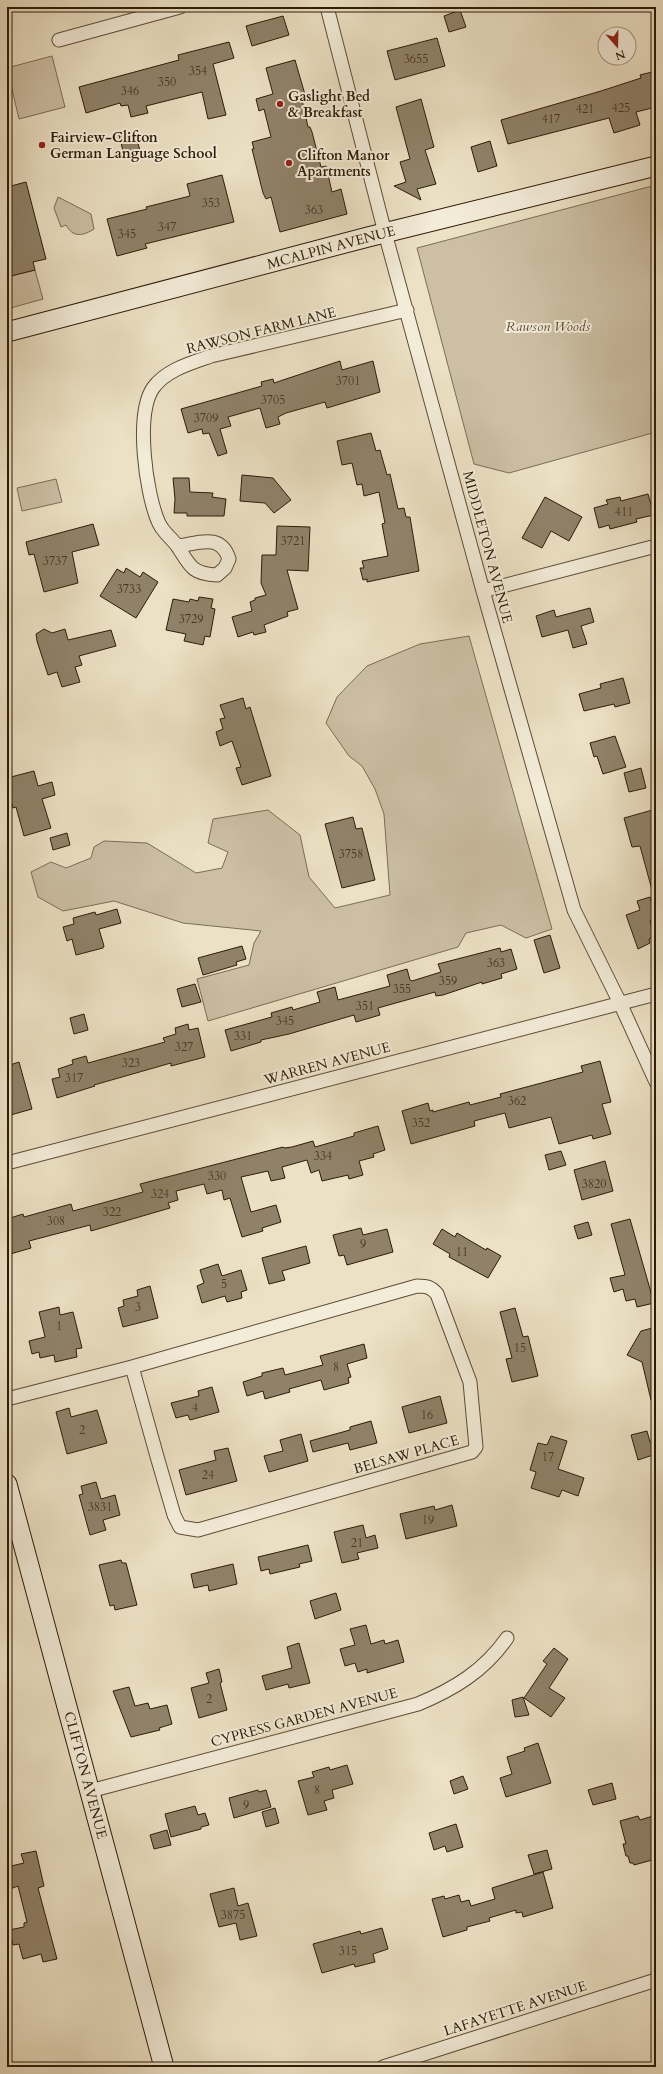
<svg xmlns="http://www.w3.org/2000/svg" width="663" height="2074" font-family="Cardo,serif">
	<rect width="100%" height="100%" fill="#ece1c4"/>
	<filter id="stains"><feTurbulence type="fractalNoise" baseFrequency=".005" numOctaves="4"/><feColorMatrix values="0 0 0 0 .2 0 0 0 0 .09 0 0 0 0 .02 0 0 0 .5 -.17"/></filter>
	<radialGradient id="worn" r=".72"><stop offset=".6" stop-color="#630" stop-opacity="0"/><stop offset="1" stop-color="#630" stop-opacity=".3"/></radialGradient>
	<!-- green -->
	<path fill="#ccbfa4" stroke="#7c6d56" d="M52,56L65,107L19,119L7,68Z
		M656,185V432L509,473L474,464L417,248Z
		M58,197L91,214L94,229C83,236 73,238 66,225L61,227L54,208Z
		M35,270L43,299L7,309V277Z
		M56,479L62,502L22,511L17,488Z
		M469,636L552,929L526,938L501,925L466,933L458,947L208,1021L197,979L249,965L254,943L261,931L183,923L114,901L63,911L38,897L31,872L51,862L66,868L91,858L94,847L104,841L147,843L196,873L222,868L228,852L208,843L213,819L268,810L300,835L309,877L335,908L390,895L384,814L375,789L362,766L349,756L326,723L337,697L367,666L420,644Z"/>
	<!-- building -->
	<path fill="#90826a" stroke="#2d1b08" d="M460,10L466,27L449,32L444,16Z
		M283,16L289,35L252,46L246,26Z
		M437,38L445,66L395,80L387,51Z
		M229,42L234,58L213,64L226,115L208,119L202,92L146,106L148,113L131,117L128,105L121,106L120,103L86,113L79,87L179,60L178,55Z
		M295,60L306,98L302,100L308,127H310L312,132L321,167L326,166L332,192L341,189L347,214L280,232L271,197L266,199L263,193L252,149H254L252,142L271,137L264,109L259,111L256,99L273,94L266,68Z
		M656,71V107L636,112L640,125L614,133L609,118L508,144L501,120L601,91L641,78L640,75Z
		M421,99L434,147L425,150L436,184L417,189L421,200L394,186L406,182L400,162L410,159L396,107Z
		M135,131L140,151L124,155L119,135Z
		M490,141L497,166L478,172L471,147Z
		M222,175L234,222L145,244L147,248L117,256L107,219L147,209L146,207L190,196L187,184Z
		M26,182L46,259L33,262L35,270L7,277V187Z
		M340,361L342,370L373,361L380,392L327,408L325,402L286,413L278,417L280,424L266,428L260,408L228,417L231,426L220,429L227,453L218,456L209,433L203,434L202,429L188,433L181,409L262,386L261,382L273,379L274,383Z
		M371,433L376,451L380,450L387,475L390,474L398,509L404,508L406,517H410L419,571L367,582V579L363,580L360,568H364L362,561L388,556L382,524L385,523L379,492L364,496L362,484L357,485L352,463L342,465L337,441Z
		M242,475L273,478L291,500L274,513L265,503L240,501Z
		M173,478H189L190,492L213,493L212,497L226,499L224,516H187V513H174L175,499Z
		M648,494L654,515L636,519L637,522L610,529L609,525L599,528L594,508L608,504L606,500L620,497L621,501Z
		M545,497L582,517L569,541L551,531L542,548L522,538Z
		M93,524L99,545L72,552L78,583L44,592L34,554L29,555L26,542Z
		M277,526L310,527L308,571L287,570L298,609L287,612L288,616L264,625L266,632L254,635L253,632L238,637L232,617L252,611L250,602L255,600V598L266,595L261,583L262,555H276Z
		M126,568L140,577L143,572L158,582L136,618L100,596L117,569L124,573Z
		M199,597L213,599L211,608L215,609L210,637L205,636L203,645L184,641L186,634L166,630L173,599L189,602L190,599L198,601Z
		M590,608L594,622L581,626L587,644L573,648L568,630L542,637L536,616L554,610L556,617Z
		M44,629L52,633L65,629L68,640L111,630L116,646L79,656L82,665L75,667L80,682L62,687L57,672L48,675L37,641L36,634Z
		M623,678L630,703L615,707L614,704L584,711L579,694L601,688L600,684Z
		M243,698L246,709L250,707L271,776L242,785L236,768L241,767L232,741L220,746L216,732L223,729L220,719L225,718L220,705Z
		M615,736L626,767L603,774L597,756L594,757L590,743Z
		M641,768L646,788L629,792L624,773Z
		M34,771L38,786L52,782L55,795L42,799L51,828L24,836L16,807L13,808L7,786V778Z
		M656,809V890H652L640,846L632,847L624,818Z
		M353,817L356,829L362,828L375,880L342,888L325,824Z
		M67,833L70,845L53,850L50,838Z
		M650,897L656,918L650,921L655,937L649,939L650,943L638,949L626,915L640,910L637,901Z
		M117,909L121,923L99,929L104,946L103,948L76,955L72,939L67,941L63,927L74,924L73,918L95,912L96,915Z
		M550,935L560,968L544,973L534,940Z
		M242,946L246,959L236,962L237,965L203,975L198,958Z
		M500,948L501,952L511,949L517,969L501,974L502,978L482,984V982L443,995L436,996L435,992L378,1008L380,1015L356,1022L354,1015L289,1034L261,1040V1042L231,1051L225,1030L272,1017L271,1013L292,1007L293,1010L320,1002L317,992L335,987L338,1000L390,986L387,975L407,969L410,980L412,981L441,972L438,964Z
		M195,984L201,1002L182,1007L177,989Z
		M84,1014L88,1030L74,1034L70,1018Z
		M188,1024L189,1030L198,1028L205,1057L171,1066V1063L94,1085L95,1086L57,1098L52,1079L60,1077L58,1069L73,1064L72,1060L86,1056L88,1063L165,1042L163,1038L176,1034L175,1028Z
		M600,1061L611,1102L602,1104L611,1134L593,1139L592,1135L559,1144L551,1117L509,1128L505,1113L474,1121L475,1126L411,1144L402,1111L428,1103L430,1111L433,1110V1112L469,1102L470,1105L501,1097L500,1094L583,1072L581,1066Z
		M19,1062L32,1109L7,1116V1066Z
		M378,1126L385,1150L373,1154L374,1157L359,1161L363,1175L349,1179L348,1175L322,1181L319,1170L311,1173L307,1160L282,1167L285,1178L271,1181L268,1171L241,1177L251,1212L276,1205L281,1222L262,1228L263,1231L242,1237L230,1198L224,1200L222,1190L207,1194L204,1184L176,1191L178,1200L168,1203L170,1208L91,1231L90,1225L29,1241L31,1248L7,1255V1219L23,1214L24,1217L71,1204L73,1211L143,1192L140,1184L283,1147L284,1148L292,1147L313,1141L315,1147L354,1136V1133Z
		M561,1151L566,1165L549,1170L545,1155Z
		M605,1161L613,1191L582,1200L574,1170Z
		M630,1219L654,1303L637,1307L635,1299L626,1301L623,1289L614,1292L610,1278L625,1275L611,1224Z
		M588,1222L592,1235L578,1239L574,1226Z
		M361,1228L363,1235L387,1229L393,1252L347,1265L344,1255L339,1256L333,1235Z
		M442,1229L455,1237L457,1233L486,1250L487,1248L501,1256L488,1278L449,1257L450,1254L433,1244Z
		M306,1246L310,1263L282,1271L285,1280L269,1284L262,1258Z
		M218,1264L222,1276L241,1270L247,1290L241,1292L242,1298L227,1302L225,1296L202,1303L197,1286L204,1283L200,1270Z
		M150,1286L158,1318L123,1327L118,1308L124,1306L123,1300L138,1296L137,1290Z
		M59,1307L60,1315L73,1312L82,1348L76,1349L77,1357L55,1362L54,1355L40,1358L39,1352L32,1354L29,1341L45,1337L39,1312Z
		M515,1308L523,1337L528,1336L538,1376L512,1382L506,1359L512,1358L500,1312Z
		M656,1327V1399L651,1400L642,1362L627,1355L641,1331Z
		M364,1344L367,1358L347,1364L351,1377L348,1378L349,1383L324,1390L321,1380L289,1389L290,1392L265,1399L263,1391L247,1396L243,1382L262,1376V1373L283,1368L285,1375L323,1365L320,1356Z
		M212,1387L219,1412L190,1420L188,1415L176,1418L171,1403L199,1396L198,1391Z
		M440,1396L447,1423L409,1433L402,1407Z
		M69,1408L71,1417L97,1410L107,1443L67,1454L56,1412Z
		M371,1421L377,1443L350,1450L348,1443L313,1452L310,1441L350,1430V1427Z
		M647,1431L650,1442L656,1440V1454L638,1460L631,1435Z
		M301,1434L308,1461L269,1472L264,1456L283,1451L280,1440Z
		M551,1436L567,1441L558,1469L584,1478L578,1496L562,1490L559,1497L531,1488L536,1472L530,1470L538,1443L547,1445Z
		M228,1448L237,1481L186,1495L179,1470L216,1460L214,1451Z
		M96,1482L101,1499L115,1495L120,1515L103,1520L106,1530L90,1535L79,1495L83,1494L81,1486Z
		M452,1505L457,1526L406,1539L400,1514L434,1506L435,1510Z
		M363,1525L366,1538L375,1535L378,1548L357,1553L359,1559L342,1563L334,1532Z
		M308,1545L312,1561L299,1564L300,1567L270,1574L269,1569L261,1571L258,1557Z
		M121,1560L122,1563H126L137,1605L115,1610L114,1605L110,1606L99,1565Z
		M233,1564L237,1584L209,1591L208,1585L194,1588L191,1574Z
		M336,1593L341,1610L315,1619L310,1601Z
		M366,1625L371,1644L384,1640L385,1644L398,1640L404,1662L367,1673V1669L358,1672L355,1663L345,1666L340,1649L355,1645L350,1629Z
		M299,1643L310,1683L289,1688L288,1684L266,1690L262,1676L292,1668L287,1647Z
		M554,1648L568,1659L549,1688L565,1698L551,1717L524,1698L547,1664L543,1661Z
		M219,1669L222,1682L220,1683L227,1710L199,1718L191,1688L209,1683L206,1673Z
		M129,1687L135,1706L148,1703L150,1709L167,1705L172,1724L159,1728L160,1730L131,1737L113,1691Z
		M523,1697L529,1715L515,1717L512,1700Z
		M538,1743L551,1783L506,1797L500,1778L512,1774L507,1757L525,1751L524,1748Z
		M347,1765L353,1784L332,1790L334,1798L324,1801L327,1810L308,1815L298,1781L314,1777L312,1772L329,1767L330,1770Z
		M463,1776L468,1789L454,1794L450,1781Z
		M612,1783L616,1799L593,1805L588,1790Z
		M258,1790L259,1792L266,1790L271,1807L234,1818L229,1798Z
		M195,1806L198,1815L205,1813L209,1825L201,1827V1829L171,1837L165,1814Z
		M275,1808L279,1823L266,1827L262,1812Z
		M656,1815V1859L634,1865L633,1863H630L628,1856H626L623,1844H626L620,1821L638,1816L640,1820Z
		M456,1824L463,1847L447,1852L445,1846L434,1850L429,1833Z
		M167,1830L171,1845L154,1849L150,1835Z
		M547,1850L552,1869L534,1874L528,1855Z
		M36,1851L44,1886L38,1888L57,1959L43,1962L41,1954L23,1959L19,1944L13,1945L9,1930L24,1927V1923L27,1922L18,1886L10,1889L7,1867L24,1863L21,1854Z
		M543,1872L553,1908L523,1917L522,1912L516,1913V1910L489,1918L490,1921L467,1927V1930L443,1937L432,1899L444,1896L445,1899L459,1895L461,1902L469,1900L471,1906L495,1899L492,1888Z
		M234,1888L238,1906L248,1903L257,1936L240,1940L236,1923L219,1927L210,1894Z
		M382,1928L388,1949L373,1954L375,1962L355,1967L354,1964L322,1973L313,1944L360,1931L361,1934Z"/>
	<g fill="none" stroke-linecap="round" stroke-linejoin="round">
		<!-- street casing -->
		<g stroke="#5d4c37" stroke-width="15">
			<path id="street" d="M327,7L385,233L483,591L574,910L620,1003L656,1082
				M59,40L180,7
				M178,546C199,543 221,533 229,559L225,568L217,575C192,574 190,566 178,547C172,538 162,532 158,521C146,493 135,415 153,388C166,370 191,363 211,356L407,310
				M483,591L656,546
				M7,1163L656,994
				M417,1286C427,1286 431,1287 437,1294L470,1382L476,1447L472,1452L198,1530L180,1527L174,1515L158,1460L132,1367Z
				M7,1399L132,1367
				M90,1791L418,1704C454,1689 484,1671 507,1638
				M383,2067L656,1980"/>
		</g>
		<!-- secondary casing -->
		<g stroke="#2d1b08" stroke-width="21">
			<path id="secondary" d="M7,332L368,237L656,166
				M7,1484L164,2067"/>
		</g>
		<!-- street -->
		<use href="#street" stroke="#f3ecd9" stroke-width="13"/>
		<!-- secondary -->
		<use href="#secondary" stroke="#f3ecd9" stroke-width="19"/>
	</g>
	<!-- markers -->
	<g fill="#8f2418" stroke="#f3ecd9" stroke-width="1.5">
		<circle cx="280" cy="104" r="4"/>
		<circle cx="42" cy="145" r="4"/>
		<circle cx="289" cy="163" r="4"/>
	</g>
	<g text-anchor="middle" stroke-width="4" stroke-linejoin="round" paint-order="stroke">
		<!-- number labels -->
		<g font-size="12" fill="#463520">
			<text x="416" y="63">3655</text>
			<text x="198" y="75">354</text>
			<text x="167" y="86">350</text>
			<text x="130" y="95">346</text>
			<text x="621" y="112">425</text>
			<text x="585" y="113">421</text>
			<text x="551" y="123">417</text>
			<text x="211" y="207">353</text>
			<text x="314" y="214">363</text>
			<text x="167" y="231">347</text>
			<text x="127" y="238">345</text>
			<text x="348" y="385">3701</text>
			<text x="273" y="404">3705</text>
			<text x="206" y="422">3709</text>
			<text x="624" y="516">411</text>
			<text x="293" y="545">3721</text>
			<text x="55" y="565">3737</text>
			<text x="129" y="593">3733</text>
			<text x="191" y="623">3729</text>
			<text x="351" y="858">3758</text>
			<text x="496" y="967">363</text>
			<text x="448" y="985">359</text>
			<text x="402" y="993">355</text>
			<text x="365" y="1010">351</text>
			<text x="285" y="1025">345</text>
			<text x="243" y="1040">331</text>
			<text x="184" y="1051">327</text>
			<text x="131" y="1067">323</text>
			<text x="74" y="1082">317</text>
			<text x="517" y="1105">362</text>
			<text x="421" y="1127">352</text>
			<text x="323" y="1160">334</text>
			<text x="217" y="1180">330</text>
			<text x="594" y="1188">3820</text>
			<text x="160" y="1198">324</text>
			<text x="112" y="1216">322</text>
			<text x="56" y="1225">308</text>
			<text x="363" y="1248">9</text>
			<text x="462" y="1256">11</text>
			<text x="224" y="1288">5</text>
			<text x="138" y="1311">3</text>
			<text x="59" y="1330">1</text>
			<text x="520" y="1352">15</text>
			<text x="336" y="1371">8</text>
			<text x="195" y="1412">4</text>
			<text x="427" y="1419">16</text>
			<text x="82" y="1434">2</text>
			<text x="548" y="1461">17</text>
			<text x="208" y="1479">24</text>
			<text x="100" y="1511">3831</text>
			<text x="428" y="1524">19</text>
			<text x="357" y="1547">21</text>
			<text x="209" y="1703">2</text>
			<text x="317" y="1794">8</text>
			<text x="246" y="1809">9</text>
			<text x="233" y="1919">3875</text>
			<text x="348" y="1955">315</text>
		</g>
		<!-- poi labels -->
		<g font-size="14" font-weight="bold" fill="#2d1b08" stroke="#f3ecd9" text-anchor="start">
			<text x="288" y="101">Gaslight Bed<tspan x="288" dy="16">&amp; Breakfast</tspan></text>
			<text x="50" y="142">Fairview-Clifton<tspan x="50" dy="16">German Language School</tspan></text>
			<text x="297" y="160">Clifton Manor<tspan x="297" dy="16">Apartments</tspan></text>
		</g>
		<!-- street labels -->
		<g font-size="14" fill="#2d1b08" stroke="#f3ecd9">
			<text transform="translate(331 247) rotate(-15)" y="5">MCALPIN AVENUE</text>
			<text transform="translate(261 330) rotate(-14)" y="5">RAWSON FARM LANE</text>
			<text transform="translate(488 547) rotate(75)" y="5">MIDDLETON AVENUE</text>
			<text transform="translate(327 1063) rotate(-15)" y="5">WARREN AVENUE</text>
			<text transform="translate(406 1454) rotate(-16)" y="5">BELSAW PLACE</text>
			<text transform="translate(304 1717) rotate(-15)" y="5">CYPRESS GARDEN AVENUE</text>
			<text transform="translate(86 1775) rotate(75)" y="5">CLIFTON AVENUE</text>
			<text transform="translate(515 2008) rotate(-18)" y="5">LAFAYETTE AVENUE</text>
		</g>
		<!-- park labels -->
		<g font-size="14" font-style="italic" fill="#5d4c37" stroke="#f3ecd9">
			<text x="548" y="331">Rawson Woods</text>
		</g>
	</g>
	<!-- margin -->
	<rect width="663" height="2074" fill="none" stroke="#ece1c4" stroke-width="24"/>
	<rect x="8" y="8" width="647" height="2058" fill="none" stroke="#2d1b08" stroke-width="2"/>
	<rect x="12" y="12" width="639" height="2050" fill="none" stroke="#2d1b08"/>
	<!-- north arrow -->
	<g transform="translate(617 46) rotate(160)"><circle r="19" fill="#f3ecd9" stroke="#a49885"/>
	<path d="M0-3L7 15L0 10L-7 15Z" fill="#8f2418"/>
	<text y="-6" font-size="11" font-weight="bold" text-anchor="middle" fill="#2d1b08">N</text>
	</g>
	<rect width="100%" height="100%" filter="url(#stains)"/>
	<rect width="100%" height="100%" fill="url(#worn)"/>
</svg>
